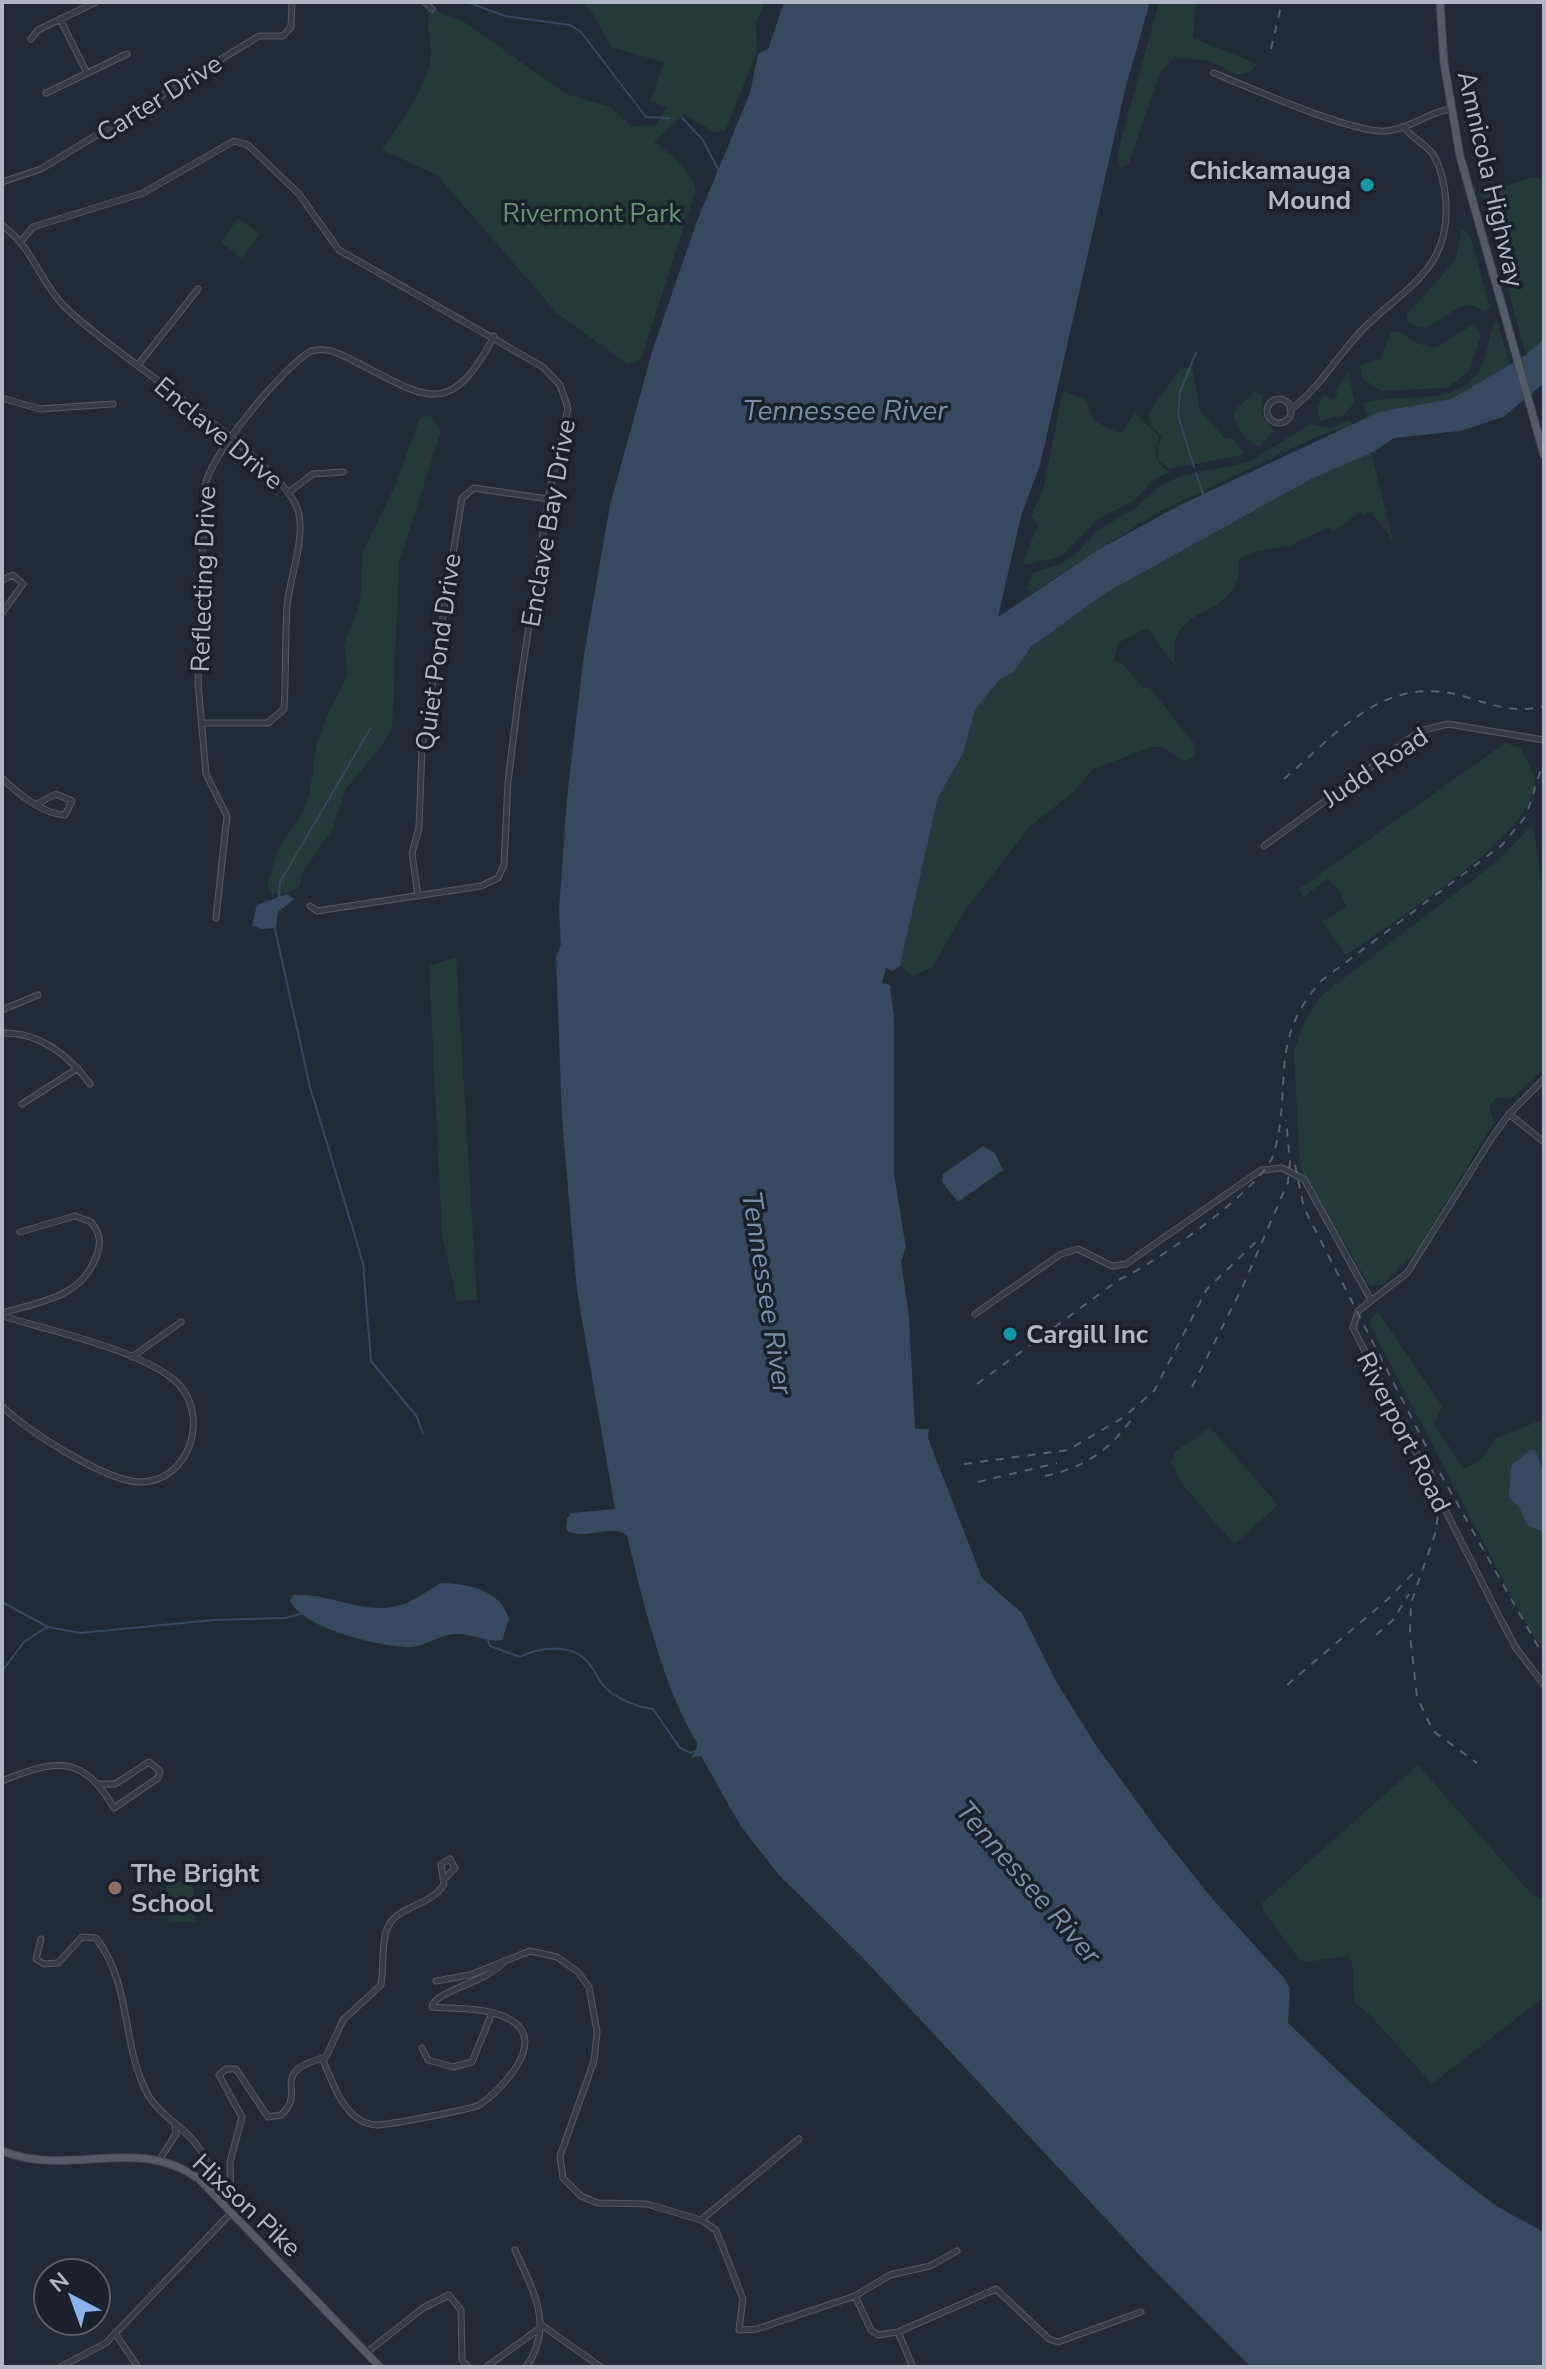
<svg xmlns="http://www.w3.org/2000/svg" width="1546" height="2369" font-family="'Nunito Sans',sans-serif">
	<rect width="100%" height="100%" fill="#222a35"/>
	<!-- green -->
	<path fill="#273838" d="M582,2H765L756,22L757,52L725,131L714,132L684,114L654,142C672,155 688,167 696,189L641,359L627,364L557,313L437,175L382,150C399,124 423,93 430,63C435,44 422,26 432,9L466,23L566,94L610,107L631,126L656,125L667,107L650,101L664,62L611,47L593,14Z
		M1159,2H1196L1193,38L1258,64L1251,71L1237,75L1208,60L1174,58L1160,73L1129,163L1121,168L1117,155Z
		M1532,177L1544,180V339L1526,355L1480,186L1486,184L1491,191Z
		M238,218L260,234L242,258L221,243Z
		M1462,229L1470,235L1490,308L1485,311C1479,309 1473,304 1466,305C1447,309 1425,342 1407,320V314L1455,261Z
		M1496,317L1510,365L1451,399L1367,417L1363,404C1401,390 1461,411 1482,365C1488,350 1490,332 1496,317Z
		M1474,324L1481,335L1470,370L1447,388L1381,391L1362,378L1360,366L1381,358L1391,332L1398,331L1416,343L1435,348Z
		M1192,367L1200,410L1224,438H1232L1244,451L1242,455L1169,469L1158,460V446L1162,436L1151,426L1148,413L1180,369Z
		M1348,372L1355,402L1344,415L1320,421L1317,405L1324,394L1332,399L1337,396V388Z
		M1063,390L1087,401L1094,421L1118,433L1123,431L1135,413L1159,436C1154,452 1153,462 1170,472L1154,479L1135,500L1099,518L1061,556L1025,565L1023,561L1038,525L1031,516L1044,486Z
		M1255,391L1263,395L1261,414L1274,431L1259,447C1245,441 1234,427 1234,411Z
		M432,416L441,431L399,563L392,728L381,747L345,790L333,828L302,874L300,886L296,890L271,895L267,886L278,848L299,819L309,796L317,743L329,711L348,675L344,645L360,603L363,551L395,486L420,417Z
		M1348,420L1354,424L1316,437L1156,513L1039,588L1031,592L1027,589L1032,573L1059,565L1076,554L1097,531L1135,508L1161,485L1181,476L1249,462L1310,424L1330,428Z
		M1371,452L1393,541L1371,512L1364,516L1360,512L1333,532L1329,527L1289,546L1250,553L1239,560C1238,568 1239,578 1235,585C1217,621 1167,606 1175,666L1147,628L1118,643L1114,660L1125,666L1142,687L1150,688L1196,746L1193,758L1184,761L1161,747H1152L1093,769L1074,792L1030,826L963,913L933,967L912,976L900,966L938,797L963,754L975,710L1000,679L1012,673L1020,659L1049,632L1104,594L1313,478Z
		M1505,743L1521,748C1526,762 1537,772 1534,788C1525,841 1390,923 1346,955L1322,922L1346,907L1340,891L1328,879L1303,897L1299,889Z
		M1533,824L1544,903V1069L1511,1099L1496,1098L1489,1106L1494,1122L1418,1249L1382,1285L1370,1286L1300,1168L1294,1051L1304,1023L1319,998L1332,987L1494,864Z
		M456,957L477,1300L457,1301L442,1234L429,966Z
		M1378,1312L1442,1406L1434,1424L1464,1469C1479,1462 1488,1454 1494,1439L1544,1419V1650L1531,1633L1372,1329L1370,1319Z
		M1210,1427L1278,1505L1234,1544L1182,1484L1171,1463L1175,1452Z
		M1418,1765L1527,1889L1544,1902V1997L1432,2084L1368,2013L1355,2003L1352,1962L1347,1956L1306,1962L1299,1959L1264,1912L1262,1903Z
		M192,1880L196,1921L169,1923L166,1883Z"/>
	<!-- water -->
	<path fill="#39485e" d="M784,2H1150L1125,90L1040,465L1021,516L998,617L1096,551L1178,506L1379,412L1451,399L1526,355L1544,339V383L1503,417L1460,431L1394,438L1373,452L1313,478L1104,594L1031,647L1014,672L1000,679L975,710L963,754L938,797L900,966L892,971L886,968L882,983L890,985L894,1018V1174L906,1248L901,1261L909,1317L915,1429H929L928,1438L982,1578L1022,1613L1056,1681L1095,1744L1159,1832L1210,1896L1284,1978L1290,1989L1288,2023C1353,2085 1418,2148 1491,2202C1507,2214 1527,2221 1544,2233V2367H1251L1149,2265L863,1958L778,1874L740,1825L701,1756L691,1758L696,1751L697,1743C663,1687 642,1599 627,1535C609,1523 585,1542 566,1530L567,1519L571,1513L615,1509L577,1291L562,1119L556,957L561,944L559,910L567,797L584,654L610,505L652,352L697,221L750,93L758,54L768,49Z
		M287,894L294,899L278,912L276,928L261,929L252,925L257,905Z
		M983,1146L995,1153L1003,1170L958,1202L942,1182L943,1174Z
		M1530,1450H1535L1544,1473V1532L1527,1525L1519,1507L1509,1497L1511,1466Z
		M441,1583C468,1584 500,1589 509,1619L502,1640C487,1643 473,1634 458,1634C441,1633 426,1647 410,1647C380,1647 304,1629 290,1601L293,1595C327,1592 364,1615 397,1606C412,1603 428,1590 441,1583Z"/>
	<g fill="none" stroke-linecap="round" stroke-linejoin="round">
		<!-- stream -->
		<path stroke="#39485e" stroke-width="2" d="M467,2L505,16L570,25L581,32L646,117L670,118
			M682,118L703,140L718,169
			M1194,467L1178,415L1180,392L1196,353
			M1196,473L1203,494
			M279,897L280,882L370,729
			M275,929L310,1087L363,1263L371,1361L417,1417L423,1434
			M2,1602L48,1627L80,1633L214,1620L285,1618L300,1614
			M488,1640L490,1646L520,1657C538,1647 569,1644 585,1659C593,1666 596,1677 603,1685C617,1700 634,1706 653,1709L680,1748L691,1753L699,1750
			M2,1671L24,1642L47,1627"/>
		<!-- minor casing -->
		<g stroke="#535a64" stroke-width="7">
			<path id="minor" d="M425,2L432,9
				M60,19L87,73
				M31,39L38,30L96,2
				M1214,73C1248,87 1354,134 1386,131C1410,129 1428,112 1451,109
				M46,93L127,54
				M2,182L41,169L259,36H283L291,27L292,2
				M2,225C36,251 38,280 64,306C108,351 283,461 298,510C306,538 290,576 287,606C285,640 286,675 284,709L268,723H202
				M22,240L33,227L143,193L234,141L248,145L299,194L339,250L543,367L560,385L568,408L548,499L519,692L508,782L504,865L498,878L481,886L317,911L310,906
				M138,365L198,289
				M2,398L40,409L113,404
				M1267 411a12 12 0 1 1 24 0a12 12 0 1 1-24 0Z
				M1290,410C1319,389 1338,355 1363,329C1404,288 1450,270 1446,203C1445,188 1442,170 1434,156C1427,144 1412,139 1404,127
				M289,492L313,474L343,472
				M2,580L13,575L23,584L2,613
				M2,778C18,794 43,814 65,815L72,801L56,794L37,804
				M1264,846L1420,731L1448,724L1544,740
				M418,896L412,853L419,828L422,748L462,498L474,488L548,499
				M216,918L227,816L206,774L198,683L205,487C208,457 284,366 311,351C327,347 338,353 352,360C424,396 449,423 494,336
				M2,1010L38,995
				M2,1033C39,1032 69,1055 90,1084
				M1544,1079L1509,1114L1491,1139L1407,1273L1358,1311L1353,1328L1499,1616L1516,1648L1544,1685
				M22,1104L78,1068
				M1509,1114L1544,1142
				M2,1313C39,1302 81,1298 96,1257C102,1243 100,1233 91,1222L75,1216L20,1232
				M975,1314L1061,1254L1078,1249L1112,1266L1126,1264L1261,1170L1282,1168L1304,1179L1371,1300
				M2,1316C49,1330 136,1349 173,1379C212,1410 192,1483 139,1482C106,1481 25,1430 2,1406
				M132,1357L181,1322
				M2,1781C54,1760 82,1753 114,1808L158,1778L160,1771L149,1762L115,1784H100
				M41,1939L36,1959L44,1964L58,1963L82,1937L96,1938C132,1984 121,2045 148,2095C159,2113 178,2124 192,2139C208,2157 217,2183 227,2205
				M436,1981L470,1975L530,1951L557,1957L578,1972L589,1987L597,2032L594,2061L560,2156L563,2178L581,2196L598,2203L647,2204L701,2220L716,2230L743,2299L739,2330L757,2329L855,2296L890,2275L930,2266L957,2251
				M422,2048L428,2060L453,2067L472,2062L492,2013
				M322,2058C331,2078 340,2108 360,2120C364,2123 373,2125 377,2125C387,2125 473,2109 479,2105C501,2091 550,2040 509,2019C486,2007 458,2009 432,2007C436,1990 484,1984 504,1962
				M160,2159L176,2134L175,2125
				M231,2212L230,2162L242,2117L219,2075L226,2069H236L268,2117L281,2115C309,2090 265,2074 326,2057L343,2020L381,1985C384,1968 381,1945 387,1929C395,1906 432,1906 444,1884L441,1864L450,1859L455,1868L445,1878
				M701,2220L799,2139
				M515,2250C533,2291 555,2326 526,2367
				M855,2296L871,2330L878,2335L898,2332L996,2289L1049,2339L1058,2342L1141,2312
				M898,2332L913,2367
				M115,2333L138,2367
				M366,2353L423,2308L449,2295L461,2310L462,2360L468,2367
				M60,2367L106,2343L231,2213
				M486,2367L543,2326L601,2367"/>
		</g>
		<!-- major casing -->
		<g stroke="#3f4550" stroke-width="9">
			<path id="major" d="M1440,2L1444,63L1460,156L1544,455
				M2,2151C70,2178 137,2134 199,2179L380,2367"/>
		</g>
		<!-- minor -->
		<use href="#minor" stroke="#353c46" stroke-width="5"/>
		<!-- major -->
		<use href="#major" stroke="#535b66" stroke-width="7"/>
		<!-- rail -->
		<path stroke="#57606d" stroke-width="2" stroke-dasharray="8 8" stroke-linecap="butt" d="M1271,49L1282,2
			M1284,779C1339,732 1385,672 1466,697C1494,705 1514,714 1544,706
			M1295,1165L1304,1208L1427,1448L1440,1502L1435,1534L1411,1603L1410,1635L1417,1697L1433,1731L1477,1763
			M977,1384L1120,1279C1153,1265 1265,1187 1274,1153C1293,1085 1267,1042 1321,981L1502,845L1526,816L1544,760
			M1192,1387L1243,1286L1288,1182L1290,1161L1286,1120
			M964,1464L1068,1450L1124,1417L1154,1391L1207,1289L1261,1237
			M1440,1473L1544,1657
			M1045,1476C1085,1467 1107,1452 1132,1419
			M978,1482L1057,1463
			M1376,1635L1393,1620L1409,1594
			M1287,1685L1388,1599L1418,1568"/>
	</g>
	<!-- markers -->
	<g fill="#0f9aa8" stroke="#1b212b" stroke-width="3">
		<circle cx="1367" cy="185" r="8"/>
		<circle cx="1010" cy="1334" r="8"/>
	</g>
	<circle fill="#8d6e63" stroke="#1b212b" stroke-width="3" cx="115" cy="1888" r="8"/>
	<g text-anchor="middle" stroke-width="7" stroke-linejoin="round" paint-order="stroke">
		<!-- street labels -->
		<g font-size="26" fill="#b0b7c3" stroke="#1b212b">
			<text transform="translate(159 98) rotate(-32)" y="9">Carter Drive</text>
			<text transform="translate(1491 179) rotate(77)" y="9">Amnicola Highway</text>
			<text transform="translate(219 433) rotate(40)" y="9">Enclave Drive</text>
			<text transform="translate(548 523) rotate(-80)" y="9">Enclave Bay Drive</text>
			<text transform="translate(203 579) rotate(-88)" y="9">Reflecting Drive</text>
			<text transform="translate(438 652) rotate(-82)" y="9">Quiet Pond Drive</text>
			<text transform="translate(1375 767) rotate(-34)" y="9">Judd Road</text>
			<text transform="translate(1404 1432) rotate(63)" y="9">Riverport Road</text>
			<text transform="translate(247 2205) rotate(43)" y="9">Hixson Pike</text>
		</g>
		<!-- poi labels -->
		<g font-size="26" font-weight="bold" fill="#b0b7c3" stroke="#1b212b" text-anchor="start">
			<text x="1351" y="179" text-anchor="end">Chickamauga<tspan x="1351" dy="30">Mound</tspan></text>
			<text x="1026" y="1343">Cargill Inc</text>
			<text x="131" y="1882">The Bright<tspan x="131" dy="30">School</tspan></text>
		</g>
		<!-- park labels -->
		<g font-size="26" fill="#699172" stroke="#1b212b">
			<text x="592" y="222">Rivermont Park</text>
		</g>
		<!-- water labels -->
		<g font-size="28" font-style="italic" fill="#7a8ea9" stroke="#1b212b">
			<text x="845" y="420">Tennessee River</text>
			<text transform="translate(768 1293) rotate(81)" y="10">Tennessee River</text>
			<text transform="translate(1029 1882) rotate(49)" y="10">Tennessee River</text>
		</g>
	</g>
	<!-- border -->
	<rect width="1546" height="2369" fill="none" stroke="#b0b7c3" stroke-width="8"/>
	<!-- north arrow -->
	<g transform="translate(72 2297) rotate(319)"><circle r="38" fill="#1b212b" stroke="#575d68" stroke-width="2"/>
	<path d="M0-6L14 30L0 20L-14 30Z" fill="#8ab0ee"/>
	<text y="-12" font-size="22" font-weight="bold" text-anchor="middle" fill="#b0b7c3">N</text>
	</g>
</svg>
